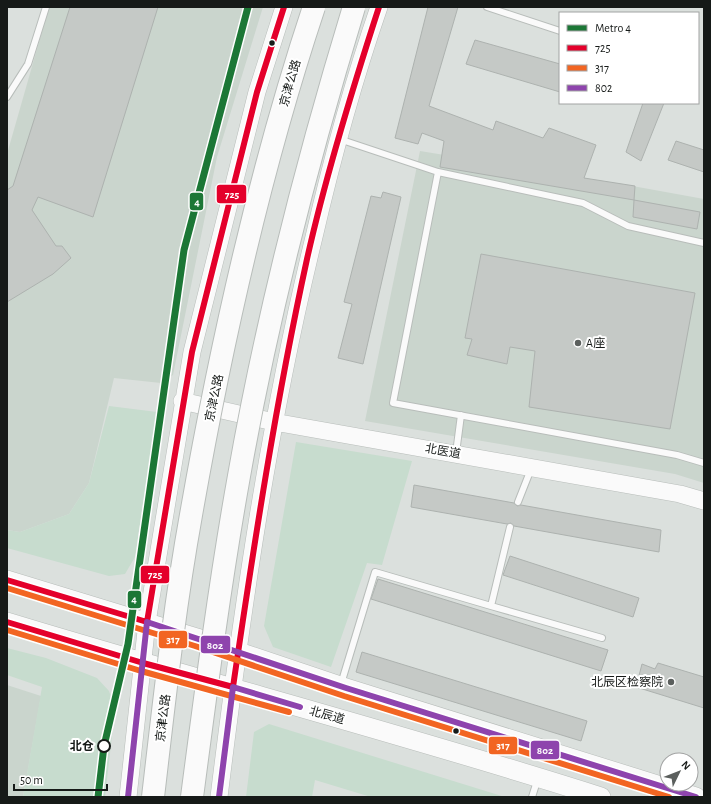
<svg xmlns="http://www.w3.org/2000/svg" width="711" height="804" viewBox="0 0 711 804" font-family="'Alegreya Sans','Noto Sans SC',sans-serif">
<rect width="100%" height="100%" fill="#dbe0dd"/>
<path fill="#cad5cd" d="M 49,7 L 263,7 L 217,157 L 173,375 L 161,383 L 114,378 L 89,483 L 69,514 L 20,532 L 7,530 L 7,154 Z
M 420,151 L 638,187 L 704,199 L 704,483 L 675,474 L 365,421 Z
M 7,685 L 41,696 L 23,797 L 7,797 Z"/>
<path fill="#c7dcce" d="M 109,406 L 157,412 L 135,557 L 125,574 L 109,576 L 7,548 L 7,530 L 20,532 L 69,514 L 89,483 Z
M 296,442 L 412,461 L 382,565 L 367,563 L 331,667 L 273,647 L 264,626 Z
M 7,648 L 46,658 L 97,678 L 109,691 L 115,709 L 105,797 L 23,797 L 42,687 L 7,675 Z
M 269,724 L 505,797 L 371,797 L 315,780 L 312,797 L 246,797 L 254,732 Z"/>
<path fill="#c5c9c6" stroke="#adb2af" d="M 70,7 L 158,7 L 93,217 L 38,197 L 32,210 L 56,246 L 62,246 L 71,258 L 53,274 L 7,302 L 7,190 L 13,186 Z
M 428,7 L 458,7 L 429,106 L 493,130 L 496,121 L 543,138 L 549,128 L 596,145 L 584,178 L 635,186 L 634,200 L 440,167 L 444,141 L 422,133 L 418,144 L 395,138 Z
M 475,40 L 560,64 L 560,92 L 466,64 Z
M 643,103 L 664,103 L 641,161 L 626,152 Z
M 676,141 L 704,150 L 704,172 L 668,160 Z
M 383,192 L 401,197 L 363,364 L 338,358 L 352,304 L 344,302 L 371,196 L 381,198 Z
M 634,200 L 700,212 L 697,229 L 633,217 Z
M 481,254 L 695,293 L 670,429 L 529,407 L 535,351 L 510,347 L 507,364 L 467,355 L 472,339 L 465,338 Z
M 414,485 L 514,503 L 517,506 L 521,505 L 661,530 L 659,552 L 514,526 L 511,523 L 507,524 L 411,507 Z
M 510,556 L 639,598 L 633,617 L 503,575 Z
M 378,579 L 608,650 L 601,671 L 371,599 Z
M 362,652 L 587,721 L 581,741 L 356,672 Z
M 658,663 L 704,677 L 704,708 L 636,687 L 642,664 L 655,669 Z"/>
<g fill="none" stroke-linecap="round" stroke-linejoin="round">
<defs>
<path id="lane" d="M 487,7 L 560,31
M 7,97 L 28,64 L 46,7
M 339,139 L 438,172 L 393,403 L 677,455 L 704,463
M 438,172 L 583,203 L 628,226 L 704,243
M 456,453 L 461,415
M 518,502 L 531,469
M 491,606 L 602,638
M 341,684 L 375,572 L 491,606 L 510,527
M 532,797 L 538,778"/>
<path id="secondary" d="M 182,401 L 274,422 L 680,494 L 704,501
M 128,797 L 147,622 L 192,352 L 257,92 L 284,7
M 219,797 C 242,609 269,421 314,237 C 332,159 353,82 379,7"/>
<path id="primary" d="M 7,580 L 197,638 L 346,688 L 696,797
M 7,622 C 204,682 404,734 601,797"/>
</defs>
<use href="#lane" stroke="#b8bdba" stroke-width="8"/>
<use href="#secondary" stroke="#b8bdba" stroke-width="18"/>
<use href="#primary" stroke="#b8bdba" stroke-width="20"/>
<use href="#lane" stroke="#fafafa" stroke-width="6"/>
<use href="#secondary" stroke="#fafafa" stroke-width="17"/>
<use href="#primary" stroke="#fafafa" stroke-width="19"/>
<defs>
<path id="highway-bridge" d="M 153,797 C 164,703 174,609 191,515 C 221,344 259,172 314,7
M 192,797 C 206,690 220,582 239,476 C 267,317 307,161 354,7"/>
</defs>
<use href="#highway-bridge" stroke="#b8bdba" stroke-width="24" stroke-linecap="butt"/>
<use href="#highway-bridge" stroke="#fafafa" stroke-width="22"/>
<defs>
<path id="bus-1" d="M 7,580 L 147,622 L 192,352 L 257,92 L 284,7
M 7,622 L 143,663 L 233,687 C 254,544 276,401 307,259 C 326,174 352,90 379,7"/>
<path id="bus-2" d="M 7,588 L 195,646 L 344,696 L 669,797
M 7,630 L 141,671 L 289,712"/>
<path id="bus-3" d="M 128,797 L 147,622 L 346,688 L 696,797
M 219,797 L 233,687 L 300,707"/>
</defs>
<use href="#bus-1" stroke="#fff" stroke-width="9"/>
<use href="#bus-2" stroke="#fff" stroke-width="9"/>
<use href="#bus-3" stroke="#fff" stroke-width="9"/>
<use href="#bus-1" stroke="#e4002b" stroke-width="6"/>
<use href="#bus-2" stroke="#f26522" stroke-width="6"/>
<use href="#bus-3" stroke="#8e44ad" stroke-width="6"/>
<defs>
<path id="metro-1" d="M 98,797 L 104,746 L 128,644 L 184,250 L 248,7"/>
</defs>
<use href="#metro-1" stroke="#fff" stroke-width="10"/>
<use href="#metro-1" stroke="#1c7736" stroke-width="7"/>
</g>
<g fill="#161a18" stroke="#fff" stroke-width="1.5">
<circle cx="272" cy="43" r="3.5"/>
<circle cx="456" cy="731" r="3.5"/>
</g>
<g fill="#5b5f5d" stroke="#fff" stroke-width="1.5">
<circle cx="578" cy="343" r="4"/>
<circle cx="671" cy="682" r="4"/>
</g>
<circle fill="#fff" stroke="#161a18" stroke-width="2" cx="104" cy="746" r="6"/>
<g text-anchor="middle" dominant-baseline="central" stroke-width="4" stroke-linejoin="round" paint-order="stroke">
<g font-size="12" fill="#161a18" stroke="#fff">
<text transform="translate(290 83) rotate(-74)">京津公路</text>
<text transform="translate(214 398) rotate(-78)">京津公路</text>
<text transform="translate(443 451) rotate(10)">北医道</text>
<text transform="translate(327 715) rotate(16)">北辰道</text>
<text transform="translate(163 718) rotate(-83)">京津公路</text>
</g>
<g font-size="12" fill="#161a18" stroke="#fff" text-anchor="start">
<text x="586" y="343">A座</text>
<text x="663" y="682" text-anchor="end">北辰区检察院</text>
</g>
<g font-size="12" font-weight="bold" fill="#161a18" stroke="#fff" text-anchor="end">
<text x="94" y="746">北仓</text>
</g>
</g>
<g stroke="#fff" stroke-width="1.5">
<rect x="216" y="184" width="31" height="20" rx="4" fill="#e4002b"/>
<rect x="189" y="192" width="15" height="19" rx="4" fill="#1c7736"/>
<rect x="140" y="565" width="30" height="19" rx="4" fill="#e4002b"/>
<rect x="127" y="590" width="15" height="19" rx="4" fill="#1c7736"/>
<rect x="158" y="630" width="30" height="19" rx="4" fill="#f26522"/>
<rect x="200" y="635" width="31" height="19" rx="4" fill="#8e44ad"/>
<rect x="488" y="736" width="30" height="19" rx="4" fill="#f26522"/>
<rect x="530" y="740" width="30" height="20" rx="4" fill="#8e44ad"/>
</g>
<g font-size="11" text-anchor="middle" font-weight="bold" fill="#fff">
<text x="232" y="198">725</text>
<text x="197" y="206">4</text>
<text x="155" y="578">725</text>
<text x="134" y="603">4</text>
<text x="173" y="643">317</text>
<text x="215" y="649">802</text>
<text x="503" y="749">317</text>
<text x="545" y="754">802</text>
</g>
<rect width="711" height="804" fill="none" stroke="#161a18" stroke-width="16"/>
<rect x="559" y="12" width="140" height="92" fill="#ffffff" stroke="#a2a3a3"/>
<rect x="567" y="25" width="20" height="6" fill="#1c7736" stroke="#a2a3a3"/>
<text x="595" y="32" font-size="12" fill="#161a18">Metro 4</text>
<rect x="567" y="45" width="20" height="6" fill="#e4002b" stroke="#a2a3a3"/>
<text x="595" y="52" font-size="12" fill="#161a18">725</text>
<rect x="567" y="65" width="20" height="6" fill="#f26522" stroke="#a2a3a3"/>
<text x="595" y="72" font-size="12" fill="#161a18">317</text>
<rect x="567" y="85" width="20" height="6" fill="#8e44ad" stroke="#a2a3a3"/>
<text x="595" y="92" font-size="12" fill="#161a18">802</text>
<g transform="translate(679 772) rotate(47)"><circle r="19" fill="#ffffff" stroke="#a2a3a3"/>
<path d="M0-3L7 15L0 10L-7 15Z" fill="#5b5f5d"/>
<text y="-6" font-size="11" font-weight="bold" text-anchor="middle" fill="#161a18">N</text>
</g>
<path d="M14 784v6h93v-6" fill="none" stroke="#161a18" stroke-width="2"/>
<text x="20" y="784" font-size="12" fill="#161a18" stroke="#ffffff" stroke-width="3" paint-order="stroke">50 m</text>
</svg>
